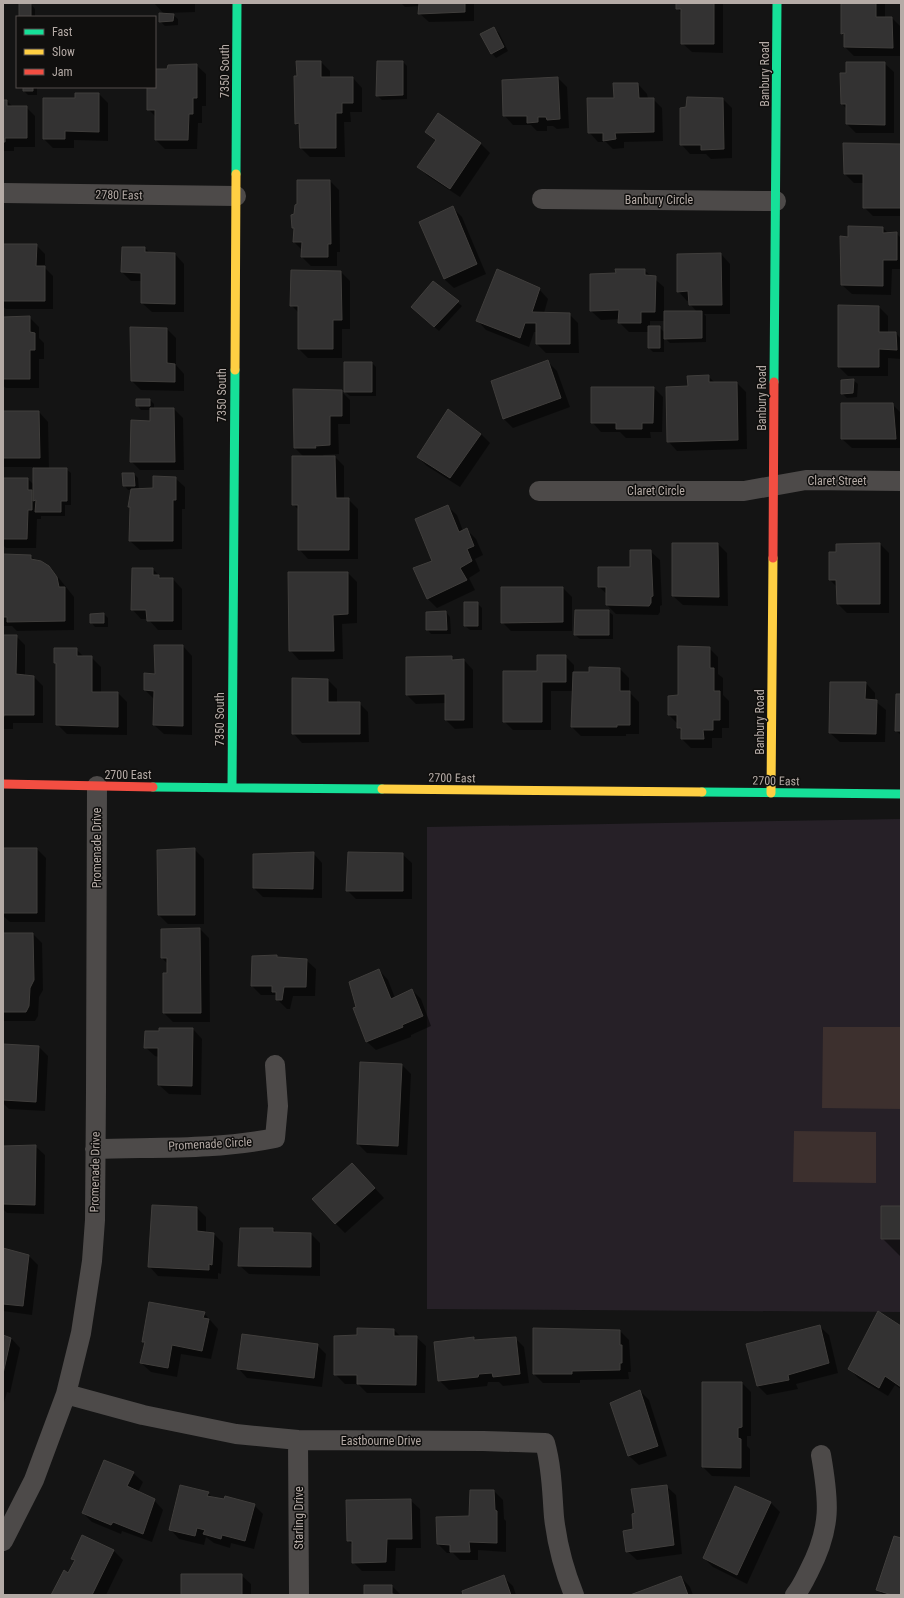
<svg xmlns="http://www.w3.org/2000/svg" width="904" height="1598" viewBox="0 0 904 1598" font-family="'Roboto Condensed',sans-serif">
<rect width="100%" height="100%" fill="#141414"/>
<path fill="#262027" d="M 901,819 L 901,1312 L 427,1309 L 427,827 Z"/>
<path fill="#3d302e" d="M 823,1027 L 901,1027 L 901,1109 L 822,1108 Z
M 794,1131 L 876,1132 L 876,1183 L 793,1182 Z"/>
<path fill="#0007" fill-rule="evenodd" d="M 154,3 L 195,3 L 195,12 L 168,13 L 167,15 L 173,15 L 178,19 L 178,25 L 165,26 L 160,21 L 164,14 Z
M 401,3 L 474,3 L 474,21 L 429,22 L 419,13 L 420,6 L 405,7 Z
M 677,3 L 723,3 L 723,53 L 692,52 L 682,43 L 682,13 L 677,8 Z
M 842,3 L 885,3 L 885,18 L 892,18 L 901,27 L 901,56 L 854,56 L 845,47 L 845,36 L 842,33 Z
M 20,4 L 31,4 L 35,9 L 35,17 L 20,17 Z
M 494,29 L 499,33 L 508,51 L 496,58 L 492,53 Z
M 321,62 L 330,71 L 330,78 L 353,78 L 362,88 L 362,112 L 350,112 L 351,122 L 344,122 L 345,157 L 310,157 L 301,148 L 300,127 L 296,123 Z
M 403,62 L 407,66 L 407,99 L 382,100 L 377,95 Z
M 884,63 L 894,72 L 894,133 L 856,133 L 847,124 L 847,109 L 842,104 Z
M 196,65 L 206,74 L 206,106 L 202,106 L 202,123 L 198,123 L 197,149 L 165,149 L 156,140 L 156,117 L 148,109 L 148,87 L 155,87 L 155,70 L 168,70 Z
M 558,78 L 567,87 L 569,128 L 557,129 L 553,126 L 547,126 L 547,131 L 537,131 L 531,125 L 513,125 L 504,115 Z
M 638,84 L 647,94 L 648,99 L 653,99 L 662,108 L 663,141 L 624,142 L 624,148 L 613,149 L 606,142 L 598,142 L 589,132 L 615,99 Z
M 24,87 L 37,87 L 37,95 L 28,95 L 24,91 Z
M 76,94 L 99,94 L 108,103 L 108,141 L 74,140 L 74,148 L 53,148 L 44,139 L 76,99 Z
M 723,99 L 732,108 L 732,158 L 711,159 L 706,154 L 690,154 L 681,144 Z
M 3,101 L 7,101 L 13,107 L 26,107 L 35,116 L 35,147 L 14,147 L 14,151 L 3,151 Z
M 439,115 L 481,144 L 490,153 L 460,197 L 428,176 L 418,167 L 436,141 L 426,132 Z
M 901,145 L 901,216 L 873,216 L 864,207 L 864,183 L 854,183 L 845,174 Z
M 330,181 L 339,190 L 340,252 L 337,252 L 337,266 L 311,266 L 302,257 L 302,250 L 294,242 L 295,230 L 293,227 L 295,215 Z
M 453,208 L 462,217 L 486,274 L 454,288 L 444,279 Z
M 883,228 L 888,233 L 896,233 L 901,238 L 901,269 L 892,269 L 891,295 L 852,294 L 842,285 L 850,238 Z
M 3,245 L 36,245 L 45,254 L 45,268 L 53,276 L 53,309 L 6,309 L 3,307 Z
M 145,248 L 150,253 L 175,254 L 184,264 L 184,312 L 152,312 L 142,303 L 142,281 L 131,281 L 122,272 Z
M 721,254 L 730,264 L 730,314 L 704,314 L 706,316 L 706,342 L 670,343 L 664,337 L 664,352 L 653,352 L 649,348 L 649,332 L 629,332 L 619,322 L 620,319 L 601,320 L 591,311 L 617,274 L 644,270 L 664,287 L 664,312 L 697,312 L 690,304 L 690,300 L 687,301 L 678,291 ZM 650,321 L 665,321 L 665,333 L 660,328 L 650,328 Z
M 341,272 L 350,281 L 350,329 L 342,329 L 342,358 L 308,358 L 299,349 L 299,313 L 291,305 Z
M 433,282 L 462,306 L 439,331 L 416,311 Z
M 539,289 L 548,299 L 544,313 L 569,314 L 578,323 L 579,353 L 546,353 L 537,344 L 537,332 L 534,332 L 529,347 L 486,330 L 477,320 Z
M 879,307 L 888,316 L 888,333 L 896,333 L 901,339 L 901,359 L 888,358 L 888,376 L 848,376 L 839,367 Z
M 29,317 L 39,327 L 39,338 L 44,343 L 44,359 L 39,359 L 39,388 L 6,388 L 3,386 L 3,318 Z
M 167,329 L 176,338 L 176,365 L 184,374 L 184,391 L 141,390 L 132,381 Z
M 548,362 L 557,371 L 570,407 L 513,428 L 504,419 L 492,382 Z
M 372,363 L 376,367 L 376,396 L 350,396 L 345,392 Z
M 708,376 L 715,383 L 737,383 L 746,392 L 747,449 L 677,451 L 668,441 L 689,387 Z
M 853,380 L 858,384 L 857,397 L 847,398 L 842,393 Z
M 654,388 L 663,397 L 662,432 L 650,432 L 651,438 L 626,438 L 620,432 L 601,432 L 592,422 Z
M 294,390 L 341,391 L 350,400 L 350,424 L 338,424 L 339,454 L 323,455 L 324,457 L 335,457 L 344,466 L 344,499 L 348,499 L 358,509 L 358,559 L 308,559 L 299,549 L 299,510 L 293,504 L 304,457 L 295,448 Z
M 150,400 L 154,404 L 154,409 L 174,409 L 183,418 L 184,470 L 140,470 L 131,461 L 151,422 L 151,410 L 141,410 L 137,405 Z
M 892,404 L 901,413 L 901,448 L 852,448 L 842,439 Z
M 3,412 L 39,412 L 48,422 L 49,469 L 66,469 L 71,473 L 71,505 L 65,505 L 65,516 L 41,516 L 41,519 L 37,519 L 36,548 L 6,548 L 3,545 L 3,479 L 28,479 L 34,485 L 34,467 L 3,467 Z
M 481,434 L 490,443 L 460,487 L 427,466 L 418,457 Z
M 134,474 L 138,478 L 139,490 L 154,489 L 175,478 L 185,487 L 185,509 L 182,509 L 182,549 L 140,550 L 130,541 L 130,498 L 132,490 L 128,490 L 124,485 Z
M 447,506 L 457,515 L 463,531 L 467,530 L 476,539 L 483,555 L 475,559 L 480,571 L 469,578 L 475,590 L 437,608 L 428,599 L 414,569 L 434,562 Z
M 673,544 L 718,544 L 727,553 L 728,606 L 683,605 L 673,596 Z
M 880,544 L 889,553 L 889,613 L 847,613 L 838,604 L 838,588 L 830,580 L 830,553 Z
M 650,551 L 660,560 L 662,605 L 660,606 L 660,612 L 658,615 L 616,614 L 607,605 L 607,594 L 599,587 L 631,568 Z
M 3,555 L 31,556 L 36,561 L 48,567 L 58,577 L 74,597 L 74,630 L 17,631 L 12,626 L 3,626 Z
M 133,569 L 153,569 L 162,579 L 173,579 L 182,589 L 182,630 L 158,630 L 148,619 L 141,619 L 132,609 Z
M 348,573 L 357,582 L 357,623 L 342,624 L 343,659 L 299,660 L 290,650 Z
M 563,588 L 572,597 L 572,631 L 511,631 L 502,622 Z
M 477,603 L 482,608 L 482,630 L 470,630 L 465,626 Z
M 608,611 L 613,615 L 613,639 L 580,639 L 575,635 Z
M 446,612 L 450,617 L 451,634 L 431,634 L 427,629 Z
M 104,614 L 108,618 L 108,627 L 95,627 L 91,622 Z
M 3,636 L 16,636 L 25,645 L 25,676 L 34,677 L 43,686 L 43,723 L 13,723 L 13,729 L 3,729 Z
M 183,646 L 192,656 L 192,735 L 164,734 L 154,725 L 154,699 L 145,690 Z
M 709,648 L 718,657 L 718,674 L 723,678 L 723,695 L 729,701 L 729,728 L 722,728 L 722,738 L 712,738 L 712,748 L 691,748 L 682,739 L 682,732 L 678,728 L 678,724 L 669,715 Z
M 76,649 L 84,657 L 91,657 L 101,667 L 101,693 L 118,693 L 127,702 L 127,735 L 67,734 L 57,724 Z
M 565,656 L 574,665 L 574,673 L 620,669 L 629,678 L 629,692 L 639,702 L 639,734 L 626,734 L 626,736 L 581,736 L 572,727 L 573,691 L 551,691 L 551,730 L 513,730 L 504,721 L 538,672 Z
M 452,657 L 456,661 L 464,660 L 473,670 L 473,728 L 455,729 L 446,720 L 446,703 L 416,704 L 407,695 L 407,658 Z
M 328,680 L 337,689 L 337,703 L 359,703 L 368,712 L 369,742 L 302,743 L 293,733 Z
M 831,683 L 866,683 L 875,693 L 875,701 L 886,710 L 885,742 L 840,742 L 830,733 Z
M 901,695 L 901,735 L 896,731 Z
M 3,849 L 37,849 L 46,858 L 45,922 L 10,922 L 3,916 Z
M 195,850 L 204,859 L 204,924 L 168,924 L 159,915 L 158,851 Z
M 313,853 L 322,863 L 322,898 L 263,897 L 254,888 Z
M 402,854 L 412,863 L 412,899 L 356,899 L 347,890 Z
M 200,929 L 209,938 L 210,1022 L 173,1022 L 164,1013 L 164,974 L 168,974 L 168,964 L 162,958 Z
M 3,934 L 33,934 L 42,943 L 43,990 L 39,997 L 38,1016 L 35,1021 L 3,1021 Z
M 277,956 L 280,958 L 306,960 L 316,969 L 315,996 L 293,996 L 290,1009 L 287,1009 L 277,999 L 277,995 L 261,995 L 252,986 Z
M 379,970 L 388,980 L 395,998 L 412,990 L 421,999 L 431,1026 L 411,1035 L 411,1037 L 376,1050 L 366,1041 L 358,1008 Z
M 193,1029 L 202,1039 L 201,1095 L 169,1094 L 159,1085 L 159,1057 L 155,1056 L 145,1047 L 160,1032 Z
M 3,1045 L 39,1047 L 48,1056 L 45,1111 L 9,1109 L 3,1103 Z
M 402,1065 L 411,1074 L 407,1155 L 367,1153 L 358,1144 Z
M 35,1146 L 45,1155 L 44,1214 L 7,1213 L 3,1209 L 3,1147 Z
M 352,1164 L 384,1198 L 345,1233 L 335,1223 Z
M 901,1207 L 901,1256 L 900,1256 L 882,1238 Z
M 197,1208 L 206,1217 L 206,1233 L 214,1234 L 223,1243 L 221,1274 L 218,1273 L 218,1279 L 158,1276 L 149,1266 Z
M 273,1229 L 277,1233 L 311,1234 L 320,1243 L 320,1276 L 249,1274 L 239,1265 Z
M 3,1249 L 29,1256 L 38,1265 L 32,1315 L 3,1311 Z
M 204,1313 L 218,1329 L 211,1359 L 181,1354 L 177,1377 L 151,1372 L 141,1363 L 145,1344 L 143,1341 Z
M 819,1326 L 829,1335 L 838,1373 L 796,1384 L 798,1389 L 767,1395 L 758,1386 L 748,1344 Z
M 901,1327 L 901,1389 L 895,1385 L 888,1396 L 858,1378 L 849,1368 Z
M 534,1329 L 620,1331 L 629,1340 L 631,1372 L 628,1372 L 629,1379 L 580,1380 L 580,1383 L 543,1383 L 534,1374 Z
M 394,1330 L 401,1337 L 416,1337 L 426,1346 L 425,1393 L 367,1393 L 358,1384 L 345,1384 L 335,1374 L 358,1336 Z
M 3,1337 L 11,1338 L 20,1348 L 10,1393 L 7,1392 L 3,1406 Z
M 474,1338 L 477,1341 L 515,1338 L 524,1347 L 529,1383 L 503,1386 L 499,1382 L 488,1382 L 487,1386 L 449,1390 L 439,1380 Z
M 317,1345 L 326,1354 L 322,1387 L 247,1378 L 238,1368 Z
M 703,1383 L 742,1383 L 751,1392 L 751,1436 L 747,1436 L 747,1446 L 750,1449 L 750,1477 L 712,1476 L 703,1467 Z
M 640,1391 L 649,1400 L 667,1456 L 639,1465 L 629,1456 L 611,1404 Z
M 133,1473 L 143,1482 L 138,1492 L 154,1500 L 163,1510 L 152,1542 L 122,1531 L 121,1534 L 92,1522 L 83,1513 Z
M 666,1486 L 676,1495 L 682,1554 L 637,1560 L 627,1551 L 634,1530 L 636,1514 Z
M 494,1491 L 503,1500 L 504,1519 L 506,1521 L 506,1552 L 478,1550 L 478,1560 L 460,1560 L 453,1553 L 447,1553 L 438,1544 L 470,1517 Z
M 208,1493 L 213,1498 L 254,1505 L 263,1514 L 254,1549 L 231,1543 L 230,1548 L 214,1543 L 206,1537 L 204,1545 L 179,1539 L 170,1529 Z
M 410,1500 L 420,1509 L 421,1548 L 396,1548 L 395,1571 L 362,1571 L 353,1562 L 353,1545 L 348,1541 Z
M 770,1502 L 780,1512 L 747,1584 L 713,1567 L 704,1558 Z
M 83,1536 L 114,1551 L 123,1560 L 106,1595 L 53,1595 L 69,1574 L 75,1562 L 72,1558 Z
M 901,1539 L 901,1595 L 883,1595 L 878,1589 Z
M 241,1575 L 251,1584 L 251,1595 L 182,1595 Z
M 503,1577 L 513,1586 L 516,1595 L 464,1595 Z
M 681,1577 L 690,1587 L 693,1595 L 632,1595 Z
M 392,1586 L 401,1595 L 365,1595 Z"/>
<path fill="#333232" stroke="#403e3c" d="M 19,3 L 31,3 L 31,17 L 19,17 Z
M 419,3 L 465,3 L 465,12 L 418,14 Z
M 676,3 L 714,3 L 714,44 L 681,44 L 681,9 L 676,9 Z
M 841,3 L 876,3 L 876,17 L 892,17 L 893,48 L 844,47 L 844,33 L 841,34 Z
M 159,13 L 174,14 L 173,21 L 159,22 Z
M 494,27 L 504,47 L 491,54 L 480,34 Z
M 296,61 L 321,61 L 321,77 L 353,77 L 353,103 L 342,103 L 342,113 L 336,113 L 336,148 L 300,148 L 299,123 L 295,124 L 294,76 L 297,76 Z
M 377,61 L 403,61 L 403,95 L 376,96 Z
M 846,62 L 885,62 L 885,125 L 846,124 L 846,104 L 841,104 L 840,73 L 846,73 Z
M 197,64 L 197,98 L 193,98 L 193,114 L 189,114 L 188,140 L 155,140 L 155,110 L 147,110 L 147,87 L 155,87 L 155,69 L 167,69 L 168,65 Z
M 558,77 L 560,119 L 547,120 L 546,117 L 538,117 L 538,122 L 527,123 L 527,116 L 503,116 L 502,80 Z
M 613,83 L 638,83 L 639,98 L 654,98 L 654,132 L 615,133 L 616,139 L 603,141 L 603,133 L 588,133 L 587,98 L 614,98 Z
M 23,87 L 33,87 L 33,91 L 23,91 Z
M 75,93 L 99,93 L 99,132 L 65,131 L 65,139 L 43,139 L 43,98 L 75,98 Z
M 687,97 L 723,98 L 724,149 L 701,150 L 701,145 L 680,145 L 680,108 L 686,107 Z
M 3,100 L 7,100 L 7,106 L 27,106 L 27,138 L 5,138 L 5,142 L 3,142 Z
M 438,113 L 481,143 L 450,189 L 417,167 L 436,140 L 425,132 Z
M 843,143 L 901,144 L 901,208 L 863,208 L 863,174 L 844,174 Z
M 297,180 L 330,180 L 331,244 L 328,244 L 328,257 L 301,257 L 302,242 L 293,242 L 294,228 L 292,228 L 291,215 L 294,214 L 295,205 L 297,204 Z
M 453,206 L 477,264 L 444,279 L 419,222 Z
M 848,226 L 883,227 L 883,233 L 897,232 L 897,260 L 883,260 L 883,286 L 841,285 L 840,236 L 848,237 Z
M 3,244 L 37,244 L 36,266 L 45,266 L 45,301 L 3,301 Z
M 122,247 L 145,247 L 145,252 L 175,253 L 175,304 L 141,303 L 141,273 L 121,272 Z
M 721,253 L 722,305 L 689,305 L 688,291 L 677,292 L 677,254 Z
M 497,269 L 540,288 L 532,312 L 570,313 L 570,344 L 536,344 L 536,323 L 525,323 L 520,338 L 476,321 Z
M 615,269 L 645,269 L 645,275 L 656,276 L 655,312 L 641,312 L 641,323 L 618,323 L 619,310 L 590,311 L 590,274 L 616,273 Z
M 291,270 L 341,271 L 342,320 L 333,320 L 333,349 L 298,349 L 298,306 L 290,306 Z
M 433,281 L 459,301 L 434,327 L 411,307 Z
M 838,305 L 879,306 L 879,332 L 896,332 L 897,350 L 879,349 L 879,367 L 838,367 Z
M 664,311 L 702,311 L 702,338 L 664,339 Z
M 30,316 L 30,332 L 35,333 L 35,350 L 30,350 L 30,379 L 3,379 L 3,317 Z
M 648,326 L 660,326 L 660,348 L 648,348 Z
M 130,327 L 167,328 L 167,363 L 175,364 L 175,382 L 131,381 Z
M 548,360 L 561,398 L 503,419 L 491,381 Z
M 344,362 L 372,362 L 372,392 L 344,392 Z
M 709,375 L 709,382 L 737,382 L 738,440 L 667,442 L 666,387 L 688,386 L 687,376 Z
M 854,379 L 853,393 L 841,394 L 841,380 Z
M 591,387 L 654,387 L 653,423 L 642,423 L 642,429 L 616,429 L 616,423 L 591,423 Z
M 293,389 L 342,390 L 342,416 L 330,416 L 330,445 L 315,446 L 316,448 L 294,448 Z
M 136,399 L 150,399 L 150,406 L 136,406 Z
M 841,403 L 893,403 L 896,439 L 841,439 Z
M 150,408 L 174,408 L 175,462 L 130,462 L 131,420 L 150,421 Z
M 448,409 L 481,434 L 450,478 L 417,457 Z
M 3,411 L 39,411 L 40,458 L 3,458 Z
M 292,456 L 335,456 L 336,498 L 349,498 L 349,550 L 298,550 L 298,505 L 292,505 Z
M 33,468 L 67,468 L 67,501 L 61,501 L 61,512 L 35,512 L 36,500 L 33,501 Z
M 122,473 L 134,473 L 135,486 L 123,486 Z
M 153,476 L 176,477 L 176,500 L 173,500 L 173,541 L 129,541 L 130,507 L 128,507 L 131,489 L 153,488 Z
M 3,478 L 28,478 L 28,490 L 32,490 L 32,510 L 28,510 L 27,539 L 3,539 Z
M 448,505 L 459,532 L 467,528 L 474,546 L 467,549 L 472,561 L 460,568 L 467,580 L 427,599 L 413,568 L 432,561 L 415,519 Z
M 672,543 L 718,543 L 719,597 L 672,596 Z
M 880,543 L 880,604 L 837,604 L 836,580 L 829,580 L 829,552 L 836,552 L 836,544 Z
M 630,550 L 651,550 L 653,596 L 651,597 L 651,603 L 649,606 L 606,605 L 606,587 L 598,587 L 598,567 L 630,567 Z
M 3,554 L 31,555 L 31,559 L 41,561 L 49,566 L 57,577 L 59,587 L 65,587 L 65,621 L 7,622 L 7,617 L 3,617 Z
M 132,568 L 153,568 L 153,575 L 159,575 L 159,578 L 173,578 L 173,621 L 147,621 L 146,610 L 131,610 Z
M 288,572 L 348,572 L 348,614 L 333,615 L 334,651 L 289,651 Z
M 501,587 L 563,587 L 563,622 L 501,623 Z
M 464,602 L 478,602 L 478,626 L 464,626 Z
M 575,610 L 609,610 L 609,635 L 574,635 Z
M 446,611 L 447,630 L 426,630 L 426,612 Z
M 104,613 L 104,623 L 90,623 L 90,614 Z
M 3,635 L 17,635 L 16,674 L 34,676 L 34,715 L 4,715 L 3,720 Z
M 154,645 L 183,645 L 183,726 L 153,725 L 154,691 L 144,690 L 144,673 L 155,674 Z
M 678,646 L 710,647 L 710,668 L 714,668 L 714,691 L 720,691 L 720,720 L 713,720 L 713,730 L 703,730 L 704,739 L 681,739 L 681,728 L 677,728 L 677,715 L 668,715 L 668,696 L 678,695 Z
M 54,648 L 77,648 L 77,656 L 92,656 L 92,692 L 118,692 L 118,727 L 56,725 L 56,663 L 54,663 Z
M 537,655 L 566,655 L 566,682 L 542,682 L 542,722 L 503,722 L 503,671 L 537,671 Z
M 452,656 L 452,660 L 464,659 L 464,720 L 445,720 L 445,694 L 406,695 L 406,657 Z
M 589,667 L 620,668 L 620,691 L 630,691 L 630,725 L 617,725 L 617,727 L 571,727 L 573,672 L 589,672 Z
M 292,678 L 328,679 L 328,702 L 360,702 L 360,734 L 292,734 Z
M 830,682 L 866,682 L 865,699 L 877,700 L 876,734 L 829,733 Z
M 896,694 L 901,694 L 901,731 L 895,731 Z
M 3,848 L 37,848 L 37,913 L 3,913 Z
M 195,848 L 195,915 L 158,915 L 157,850 Z
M 314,852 L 313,889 L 253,888 L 253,854 Z
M 348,852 L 403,853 L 403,891 L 346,891 Z
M 200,928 L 201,1013 L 163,1013 L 163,973 L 167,973 L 167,958 L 161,958 L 161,929 Z
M 3,933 L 33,933 L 34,980 L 30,988 L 29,1006 L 26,1012 L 3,1012 Z
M 277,955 L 277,957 L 307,959 L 306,987 L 284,987 L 282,1000 L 276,1000 L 276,992 L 272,992 L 272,986 L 251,986 L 252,956 Z
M 379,969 L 391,999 L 412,989 L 423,1016 L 402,1025 L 403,1027 L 366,1042 L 353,1008 L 356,1007 L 349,982 Z
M 159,1028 L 193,1028 L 192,1086 L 158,1085 L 158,1048 L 144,1048 L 145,1031 L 159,1031 Z
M 3,1044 L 39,1046 L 36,1102 L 3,1100 Z
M 360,1062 L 402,1064 L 398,1146 L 357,1144 Z
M 36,1145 L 35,1205 L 3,1204 L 3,1146 Z
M 352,1163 L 375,1188 L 335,1224 L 312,1199 Z
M 152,1205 L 197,1207 L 197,1231 L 214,1233 L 212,1265 L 209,1264 L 209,1270 L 148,1267 Z
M 881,1206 L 901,1206 L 901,1239 L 881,1239 Z
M 240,1228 L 273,1228 L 273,1232 L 311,1233 L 311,1267 L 238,1266 Z
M 3,1248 L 29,1255 L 23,1306 L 3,1304 Z
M 149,1302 L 205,1312 L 203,1318 L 209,1319 L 202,1351 L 172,1345 L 168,1368 L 140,1363 L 145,1342 L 142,1342 Z
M 878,1311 L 901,1326 L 901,1387 L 885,1376 L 879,1388 L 848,1369 Z
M 820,1325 L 829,1363 L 788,1375 L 789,1380 L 757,1386 L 746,1344 Z
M 357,1328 L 394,1329 L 394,1336 L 417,1336 L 416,1385 L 357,1384 L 357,1375 L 334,1375 L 334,1336 L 357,1335 Z
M 533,1328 L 620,1330 L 620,1345 L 622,1345 L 622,1363 L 620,1363 L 620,1370 L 572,1371 L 572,1374 L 533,1374 Z
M 242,1334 L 318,1344 L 314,1378 L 237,1369 Z
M 3,1335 L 11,1338 L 3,1374 Z
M 474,1337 L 474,1340 L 516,1337 L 520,1374 L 493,1377 L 492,1373 L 479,1374 L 478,1377 L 438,1381 L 434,1342 Z
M 702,1382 L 742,1382 L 742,1427 L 738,1428 L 738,1438 L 741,1439 L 741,1468 L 702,1467 Z
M 640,1390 L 658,1446 L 628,1456 L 610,1403 Z
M 104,1460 L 134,1472 L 127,1486 L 155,1499 L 143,1534 L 113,1522 L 111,1525 L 82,1513 Z
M 180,1485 L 209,1492 L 207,1496 L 224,1499 L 225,1496 L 255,1504 L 245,1541 L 222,1535 L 221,1539 L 203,1534 L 205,1530 L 197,1528 L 195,1536 L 169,1530 Z
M 667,1485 L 674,1545 L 626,1552 L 623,1531 L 633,1529 L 632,1514 L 635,1513 L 631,1489 Z
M 735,1486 L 771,1502 L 737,1575 L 703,1558 Z
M 470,1490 L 494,1490 L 495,1510 L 497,1511 L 497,1543 L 469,1542 L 470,1552 L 450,1552 L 450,1545 L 437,1544 L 436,1517 L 469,1516 Z
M 411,1499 L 412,1539 L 387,1539 L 386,1562 L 352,1563 L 352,1541 L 347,1541 L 346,1500 Z
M 82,1535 L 114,1550 L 92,1595 L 51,1595 L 64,1570 L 68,1573 L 75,1560 L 71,1559 Z
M 894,1536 L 901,1538 L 901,1595 L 892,1595 L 876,1590 Z
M 181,1574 L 242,1574 L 242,1595 L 181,1595 Z
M 504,1575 L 511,1595 L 463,1595 L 462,1591 Z
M 681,1576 L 688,1595 L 630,1595 Z
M 364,1585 L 392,1585 L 392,1594 L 398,1595 L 364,1595 Z"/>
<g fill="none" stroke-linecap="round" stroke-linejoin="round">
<path stroke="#4d4a49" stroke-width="20" d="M 3,193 L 236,196
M 542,199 L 776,201
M 539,491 L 744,491 L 806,480 L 901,481
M 95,1149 C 155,1147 216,1150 275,1138 L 278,1106 L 275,1065
M 66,1394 L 143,1415 L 236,1434 L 298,1440 L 483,1441 L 545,1443 C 552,1468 552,1492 554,1517 C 557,1544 564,1570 574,1595
M 298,1440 L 299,1595
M 3,1541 L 34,1480 L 66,1394 L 81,1333 L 92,1261 L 95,1220 L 96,1091 L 97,786
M 795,1595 C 801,1588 805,1579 809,1571 C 832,1527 829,1501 821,1455"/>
<path stroke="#16e098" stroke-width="9" d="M 236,174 L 237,3
M 774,382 L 777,3
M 153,787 L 382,789
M 232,787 L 235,370
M 702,792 L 901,794"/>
<path stroke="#ffcf43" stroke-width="9" d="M 235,370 L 236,174
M 382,789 L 702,792
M 771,793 L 773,558"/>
<path stroke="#f24e42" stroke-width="9" d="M 773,558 L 774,382
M 3,784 L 153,787"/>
</g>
<g text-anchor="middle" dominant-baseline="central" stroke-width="3" stroke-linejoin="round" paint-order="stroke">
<g font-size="12" fill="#b5aba6" stroke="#100f0e">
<text transform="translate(225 71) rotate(-90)">7350 South</text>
<text transform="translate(765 74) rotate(-90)">Banbury Road</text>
<text transform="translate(119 195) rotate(1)">2780 East</text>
<text x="659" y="200">Banbury Circle</text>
<text transform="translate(222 395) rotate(-90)">7350 South</text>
<text transform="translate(762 398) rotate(-90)">Banbury Road</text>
<text x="837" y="481">Claret Street</text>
<text x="656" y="491">Claret Circle</text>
<text transform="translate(220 719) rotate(-90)">7350 South</text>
<text transform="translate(760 722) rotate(-90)">Banbury Road</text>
<text x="128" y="775">2700 East</text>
<text transform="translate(452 778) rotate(1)">2700 East</text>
<text transform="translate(776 781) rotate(1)">2700 East</text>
<text transform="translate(97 848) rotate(-90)">Promenade Drive</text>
<text transform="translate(210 1144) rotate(-3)">Promenade Circle</text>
<text transform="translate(95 1172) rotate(-89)">Promenade Drive</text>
<text x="381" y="1441">Eastbourne Drive</text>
<text transform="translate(299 1518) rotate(-90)">Starling Drive</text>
</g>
</g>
<rect width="904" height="1598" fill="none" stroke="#b5aba6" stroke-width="8"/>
<rect x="16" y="16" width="140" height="72" fill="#100f0e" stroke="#524d4b"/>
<rect x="24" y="29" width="20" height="6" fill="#16e098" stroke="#524d4b"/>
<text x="52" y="36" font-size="12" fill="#b5aba6">Fast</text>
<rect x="24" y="49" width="20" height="6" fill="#ffcf43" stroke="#524d4b"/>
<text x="52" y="56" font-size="12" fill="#b5aba6">Slow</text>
<rect x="24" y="69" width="20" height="6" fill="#f24e42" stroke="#524d4b"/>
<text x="52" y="76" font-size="12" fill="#b5aba6">Jam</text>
</svg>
